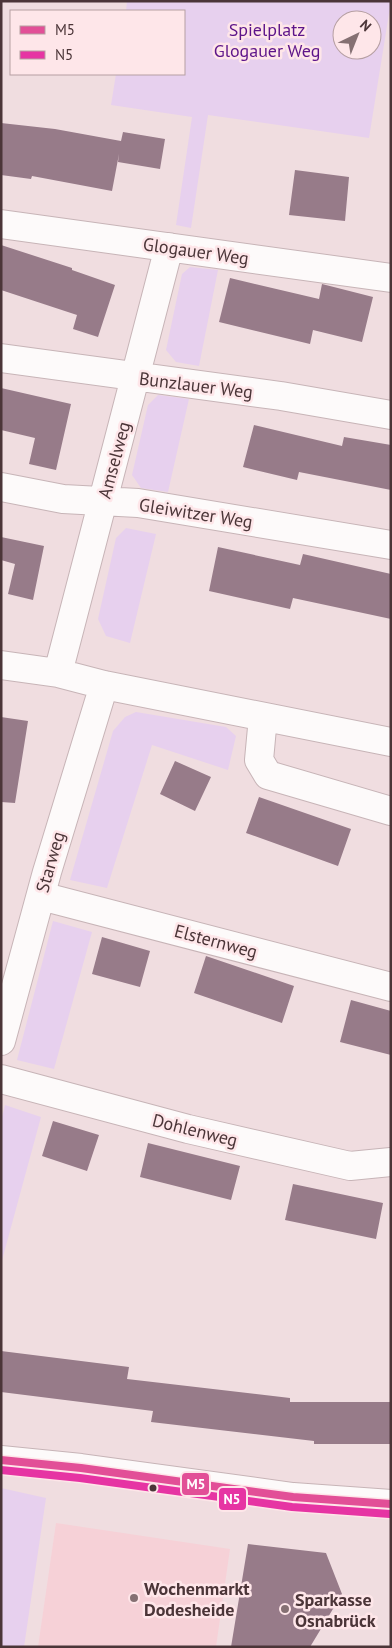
<svg xmlns="http://www.w3.org/2000/svg" width="392" height="1648" viewBox="0 0 392 1648" font-family="'PT Sans',sans-serif">
<rect width="100%" height="100%" fill="#f0dde0"/>
<path fill="#f6d1d7" d="M 56,1523 L 230,1549 L 216,1647 L 38,1647 Z"/>
<path fill="#e7d0ee" fill-rule="evenodd" d="M 127,1 L 391,1 L 369,138 L 208,115 L 191,228 L 176,225 L 192,117 L 111,105 L 116,74 L 184,74 L 184,11 L 126,11 ZM 342,20 L 372,20 L 372,50 L 342,50 Z
M 190,267 L 218,270 L 199,366 L 176,362 L 166,350 L 182,274 Z
M 158,395 L 189,399 L 168,492 L 141,488 L 132,475 L 148,405 Z
M 126,528 L 156,534 L 130,643 L 106,636 L 98,619 L 116,538 Z
M 136,712 L 226,727 L 236,736 L 228,770 L 152,745 L 107,888 L 70,880 L 113,731 L 125,717 Z
M 53,921 L 92,932 L 54,1069 L 17,1060 Z
M 5,1105 L 41,1117 L 1,1264 L 1,1121 Z
M 1,1488 L 46,1498 L 24,1647 L 1,1647 Z"/>
<path fill="#977b89" d="M 1,123 L 55,129 L 121,141 L 123,132 L 165,139 L 160,169 L 118,162 L 119,154 L 112,191 L 32,176 L 31,179 L 1,175 Z
M 295,170 L 349,177 L 345,221 L 289,215 Z
M 1,245 L 72,268 L 72,270 L 115,285 L 98,337 L 73,329 L 77,315 L 1,290 Z
M 230,278 L 319,299 L 322,284 L 373,297 L 362,342 L 313,330 L 310,344 L 219,322 Z
M 1,388 L 71,404 L 56,470 L 29,464 L 35,438 L 1,430 Z
M 254,425 L 342,446 L 344,437 L 391,445 L 391,490 L 299,472 L 297,480 L 243,467 Z
M 1,537 L 44,546 L 33,600 L 8,594 L 15,564 L 1,560 Z
M 218,547 L 300,565 L 303,554 L 391,574 L 391,619 L 293,598 L 290,609 L 209,591 Z
M 1,717 L 28,721 L 15,803 L 1,802 Z
M 175,761 L 211,777 L 195,811 L 160,794 Z
M 259,797 L 351,829 L 338,866 L 246,833 Z
M 102,937 L 150,951 L 140,987 L 92,974 Z
M 206,956 L 294,986 L 282,1023 L 194,993 Z
M 351,1000 L 391,1011 L 391,1055 L 340,1042 Z
M 53,1121 L 99,1135 L 87,1171 L 42,1156 Z
M 148,1143 L 240,1166 L 231,1200 L 140,1177 Z
M 293,1184 L 383,1203 L 376,1239 L 285,1220 Z
M 1,1351 L 129,1367 L 127,1379 L 290,1398 L 290,1402 L 391,1402 L 391,1444 L 314,1444 L 314,1441 L 151,1422 L 153,1411 L 1,1392 Z
M 248,1544 L 326,1553 L 342,1594 L 310,1647 L 231,1647 Z"/>
<g fill="none" stroke-linecap="round" stroke-linejoin="round">
<defs>
<path id="minor" d="M 1,224 L 391,278
M 1,358 L 281,396 L 391,415
M 1,487 L 63,499 L 138,503 L 391,545
M 1,665 L 58,673 L 104,685 L 391,742
M 58,673 L 169,247
M 263,717 L 259,760 L 268,775 L 391,811
M 41,896 L 391,987
M 1,1041 L 47,872 L 104,685
M 1,1079 L 188,1129 L 350,1166 L 391,1162"/>
<path id="tertiary" d="M 1,1460 L 81,1468 L 293,1497 L 391,1504"/>
</defs>
<use href="#minor" stroke="#c7b4b7" stroke-width="30"/>
<use href="#tertiary" stroke="#c7b4b7" stroke-width="30"/>
<use href="#minor" stroke="#fdfafa" stroke-width="28"/>
<use href="#tertiary" stroke="#fdfafa" stroke-width="28"/>
<defs>
<path id="bus-1" d="M 1,1460 L 81,1468 L 293,1497 L 391,1504"/>
<path id="bus-2" d="M 1,1470 L 80,1478 L 292,1507 L 390,1514"/>
</defs>
<use href="#bus-1" stroke="#fee6e9" stroke-width="11"/>
<use href="#bus-2" stroke="#fee6e9" stroke-width="11"/>
<use href="#bus-1" stroke="#e24f97" stroke-width="8"/>
<use href="#bus-2" stroke="#e634a3" stroke-width="8"/>
</g>
<circle fill="#4b3538" stroke="#fee6e9" stroke-width="2" cx="153" cy="1488" r="4.5"/>
<g fill="#857073" stroke="#fee6e9" stroke-width="2">
<circle cx="134" cy="1598" r="5"/>
<circle cx="285" cy="1609" r="5"/>
</g>
<g text-anchor="middle" dominant-baseline="central" stroke-width="5" stroke-linejoin="round" paint-order="stroke">
<g font-size="18" fill="#5d1489" stroke="#fee6e9">
<text x="267" y="29">Spielplatz<tspan x="267" dy="21">Glogauer Weg</tspan></text>
</g>
<g font-size="18" fill="#4b3538" stroke="#fee6e9">
<text transform="translate(196 251) rotate(8)">Glogauer Weg</text>
<text transform="translate(196 385) rotate(7)">Bunzlauer Weg</text>
<text transform="translate(114 460) rotate(-75)">Amselweg</text>
<text transform="translate(196 513) rotate(9)">Gleiwitzer Weg</text>
<text transform="translate(50 862) rotate(-74)">Starweg</text>
<text transform="translate(216 941) rotate(15)">Elsternweg</text>
<text transform="translate(195 1130) rotate(14)">Dohlenweg</text>
</g>
<g font-size="18" font-weight="bold" fill="#4b3538" stroke="#fee6e9" text-anchor="start">
<text x="144" y="1588">Wochenmarkt<tspan x="144" dy="21">Dodesheide</tspan></text>
<text x="295" y="1599">Sparkasse<tspan x="295" dy="21">Osnabrück</tspan></text>
</g>
</g>
<g stroke="#fee6e9" stroke-width="2">
<rect x="181" y="1472" width="29" height="24" rx="5" fill="#e24f97"/>
<rect x="218" y="1487" width="29" height="24" rx="5" fill="#e634a3"/>
</g>
<g font-size="14" text-anchor="middle" font-weight="bold" fill="#fff">
<text x="196" y="1489">M5</text>
<text x="232" y="1504">N5</text>
</g>
<rect width="392" height="1648" fill="none" stroke="#4b3538" stroke-width="5"/>
<rect x="10" y="10" width="175" height="65" fill="#fee6e9" stroke="#b69fa2"/>
<rect x="20" y="26" width="25" height="8" fill="#e24f97" stroke="#b69fa2"/>
<text x="55" y="35" font-size="15" fill="#4b3538">M5</text>
<rect x="20" y="51" width="25" height="8" fill="#e634a3" stroke="#b69fa2"/>
<text x="55" y="60" font-size="15" fill="#4b3538">N5</text>
<g transform="translate(357 35) rotate(43)"><circle r="24" fill="#fee6e9" stroke="#b69fa2"/>
<path d="M0-4L9 19L0 12L-9 19Z" fill="#857073"/>
<text y="-8" font-size="14" font-weight="bold" text-anchor="middle" fill="#4b3538">N</text>
</g>
</svg>
